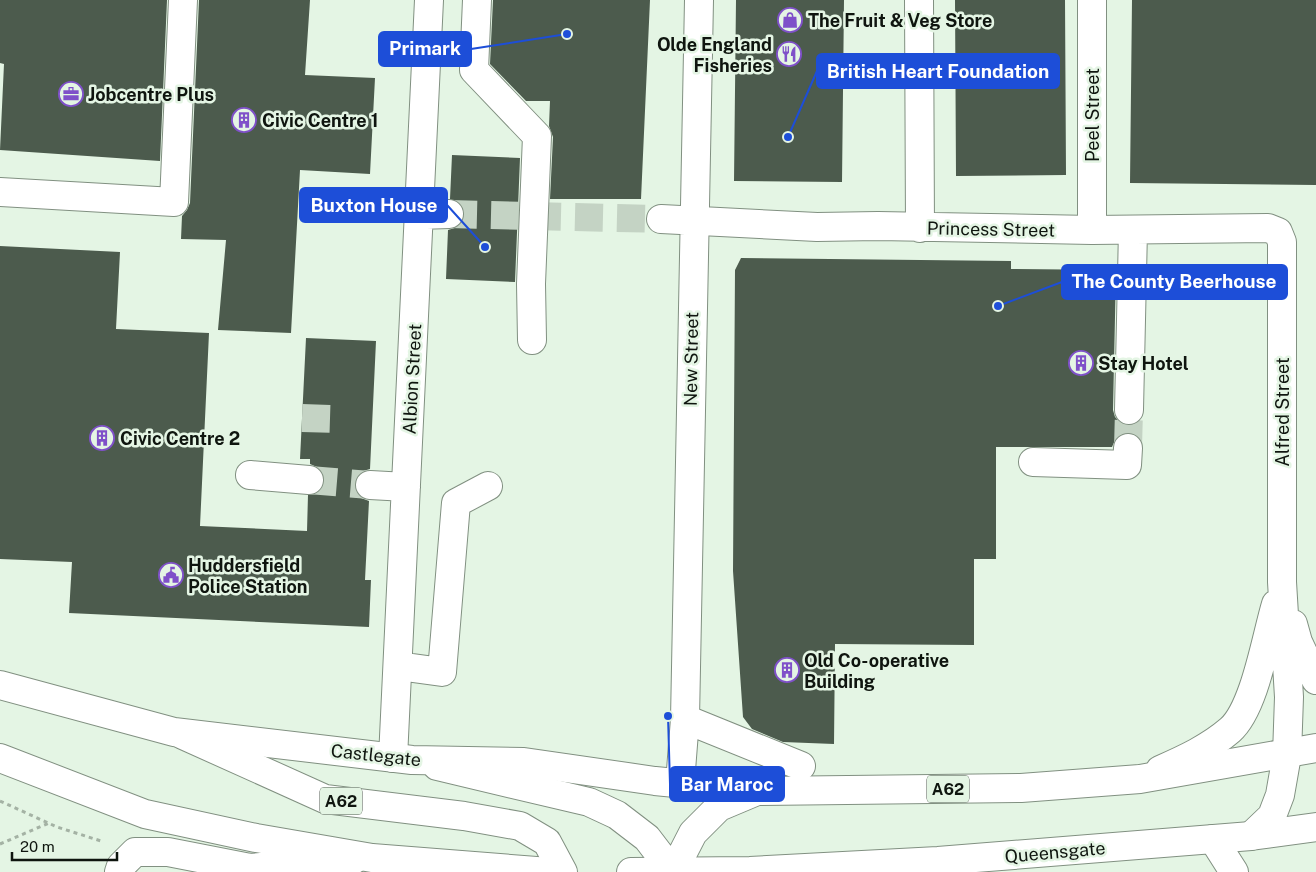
<svg xmlns="http://www.w3.org/2000/svg" width="1316" height="872" viewBox="0 0 1316 872" font-family="'Public Sans',sans-serif">
<rect width="100%" height="100%" fill="#e4f5e4"/>
<path fill="#4c5b4d" d="M 0,0 L 167,0 L 160,161 L 0,150 L 4,64 L 0,63 Z
M 199,0 L 310,0 L 305,75 L 375,78 L 370,174 L 300,170 L 291,333 L 218,330 L 226,240 L 181,239 L 182,216 L 187,210 L 190,203 Z
M 493,0 L 650,0 L 641,199 L 550,199 L 553,137 L 549,126 L 550,101 L 526,101 L 490,64 Z
M 736,0 L 844,0 L 842,182 L 734,181 Z
M 955,0 L 1065,0 L 1066,175 L 956,176 Z
M 1132,0 L 1316,0 L 1316,185 L 1130,183 Z
M 452,155 L 520,158 L 515,282 L 446,279 L 448,230 L 458,227 L 463,221 L 465,214 L 462,205 L 450,199 Z
M 0,246 L 120,252 L 116,329 L 209,333 L 200,526 L 307,531 L 308,495 L 316,494 L 322,489 L 325,481 L 323,473 L 317,467 L 310,464 L 310,459 L 300,459 L 306,338 L 376,341 L 370,469 L 363,471 L 357,476 L 354,485 L 356,492 L 361,498 L 369,501 L 365,580 L 371,580 L 369,627 L 69,613 L 72,562 L 0,559 Z
M 741,258 L 1011,261 L 1011,269 L 1116,270 L 1113,410 L 1115,417 L 1121,423 L 1128,426 L 1136,424 L 1136,435 L 1128,432 L 1121,434 L 1115,440 L 1112,447 L 996,447 L 996,559 L 974,559 L 974,645 L 835,644 L 834,744 L 783,742 L 752,729 L 743,717 L 733,571 L 735,270 Z"/>
<g fill="none" stroke-linecap="round" stroke-linejoin="round">
<path stroke="#c4d3c4" stroke-width="28" stroke-dasharray="28 14" stroke-linecap="butt" d="M 449,214 L 661,219
M 302,418 L 334,419
M 1128,448 L 1129,410
M 309,480 L 370,485"/>
<defs>
<path id="minor" d="M 477,0 L 474,70 L 537,136 L 531,284 L 532,340
M 699,0 L 685,719 L 801,766
M 919,0 L 920,228
M 0,192 L 174,202 L 183,0
M 419,215 L 449,214
M 661,219 L 817,227 L 878,226 L 1092,230 L 1268,228 L 1278,232 L 1282,242 L 1282,582 L 1289,697 L 1287,755 L 1280,795 L 1272,816 L 1251,836
M 1092,230 L 1092,0
M 1129,410 L 1133,230
M 1033,462 L 1127,465 L 1128,448
M 250,475 L 309,480
M 370,485 L 406,487
M 1293,624 L 1298,642 L 1316,680
M 398,666 L 442,672 L 456,503 L 488,486
M 393,758 L 429,0
M 1160,770 C 1185,759 1209,748 1230,730 C 1255,708 1266,637 1276,604
M 680,783 L 685,719
M 1213,839 L 1234,872
M 119,872 L 121,866 L 135,852 L 168,852 L 250,868 L 355,859"/>
<path id="major" d="M 183,735 L 325,799 L 464,816 L 520,826 L 547,842 L 563,872
M 437,766 L 589,802 L 617,815 L 647,838 L 673,872
M 673,872 L 693,833 L 719,807 L 757,791"/>
<path id="highway" d="M 0,685 L 174,732 L 412,760 L 524,762 L 655,781 L 757,791 L 1021,788 L 1140,779 L 1316,748
M 0,758 L 145,814 L 256,838 L 372,858 L 549,872
M 631,872 L 750,871 L 938,861 L 1251,836 L 1316,827"/>
</defs>
<use href="#minor" stroke="#819081" stroke-width="30"/>
<use href="#major" stroke="#819081" stroke-width="30"/>
<use href="#highway" stroke="#819081" stroke-width="30"/>
<path stroke="#a4b2a4" stroke-width="3" stroke-dasharray="4 4" stroke-linecap="butt" d="M 0,801 L 57,827 L 101,841
M 0,844 L 49,823"/>
<use href="#minor" stroke="#fff" stroke-width="28"/>
<use href="#major" stroke="#fff" stroke-width="28"/>
<use href="#highway" stroke="#fff" stroke-width="28"/>
</g>
<defs>
<symbol id="shop-ring" viewBox="-11 -11 22 22"><circle r="9.5" fill="#e4f5e4" stroke="#7f50c9" stroke-width="1.5"/><path d="M-5-2.5h2.3a2.7 3.5 0 0 1 5.4 0H5L5.5 6h-11ZM-1.5-2.5h3a1.5 2.3 0 0 0-3 0Z" fill="#7f50c9"/></symbol>
<symbol id="restaurant-ring" viewBox="-11 -11 22 22"><circle r="9.5" fill="#e4f5e4" stroke="#7f50c9" stroke-width="1.5"/><path d="M-5-6h1v4h1v-4h1v4h1v-4h1v5L-1.5 .5V6h-2V.5L-5-1ZM5-6V6H3V1.5H1.5Q1.5-4 5-6Z" fill="#7f50c9"/></symbol>
<symbol id="office-ring" viewBox="-11 -11 22 22"><circle r="9.5" fill="#e4f5e4" stroke="#7f50c9" stroke-width="1.5"/><path d="M-6-3h4V-5.5h4V-3h4V5H-6ZM-1-4.5V-3h2v-1.5ZM-6 0V1H6V0Z" fill="#7f50c9"/></symbol>
<symbol id="building-ring" viewBox="-11 -11 22 22"><circle r="9.5" fill="#e4f5e4" stroke="#7f50c9" stroke-width="1.5"/><path d="M-4-6H4V6H1V3H-1V6H-4ZM-2.5-4.3h1.7v1.8h-1.7ZM.8-4.3h1.7v1.8H.8ZM-2.5-1h1.7V.8h-1.7ZM.8-1h1.7V.8H.8Z" fill="#7f50c9"/></symbol>
<symbol id="civic-ring" viewBox="-11 -11 22 22"><circle r="9.5" fill="#e4f5e4" stroke="#7f50c9" stroke-width="1.5"/><path d="M-.6-6.5H3V-4.5H.6V-3L4-1V1h2V6H-6V1h2V-1L-.6-3ZM-1.2 2.5V6h2.4V2.5Z" fill="#7f50c9"/></symbol>
</defs>
<g fill-rule="evenodd">
<use href="#shop-ring" x="776" y="6" width="28" height="28"/>
<use href="#restaurant-ring" x="775" y="40" width="28" height="28"/>
<use href="#office-ring" x="57" y="80" width="28" height="28"/>
<use href="#building-ring" x="230" y="106" width="28" height="28"/>
<use href="#building-ring" x="1067" y="349" width="28" height="28"/>
<use href="#building-ring" x="88" y="424" width="28" height="28"/>
<use href="#civic-ring" x="157" y="561" width="28" height="28"/>
<use href="#building-ring" x="773" y="656" width="28" height="28"/>
</g>
<g text-anchor="middle" dominant-baseline="central" stroke-width="5" stroke-linejoin="round" paint-order="stroke">
<g fill="#e4f5e4" stroke="#4f584f" stroke-width="1">
<rect x="927" y="775.5" width="42" height="27" rx="4"/>
<rect x="320" y="787.5" width="42" height="27" rx="4"/>
</g>
<g font-size="16" font-weight="bold" fill="#0f150f">
<text x="948" y="789">A62</text>
<text x="341" y="801">A62</text>
</g>
<g font-size="18" font-weight="bold" fill="#0f150f" stroke="#e4f5e4" text-anchor="start">
<text x="808" y="20">The Fruit &amp; Veg Store</text>
<text x="772" y="44" text-anchor="end">Olde England<tspan x="772" dy="21">Fisheries</tspan></text>
<text x="88" y="94">Jobcentre Plus</text>
<text x="262" y="120">Civic Centre 1</text>
<text x="1098" y="363">Stay Hotel</text>
<text x="120" y="438">Civic Centre 2</text>
<text x="188" y="565">Huddersfield<tspan x="188" dy="21">Police Station</tspan></text>
<text x="804" y="660">Old Co-operative<tspan x="804" dy="21">Building</tspan></text>
</g>
<g font-size="18" fill="#0f150f" stroke="#e4f5e4">
<text transform="translate(1092 115) rotate(-90)">Peel Street</text>
<text transform="translate(991 229) rotate(1)">Princess Street</text>
<text transform="translate(691 359) rotate(-89)">New Street</text>
<text transform="translate(412 379) rotate(-87)">Albion Street</text>
<text transform="translate(1282 412) rotate(-90)">Alfred Street</text>
<text transform="translate(376 755) rotate(6)">Castlegate</text>
<text transform="translate(1055 852) rotate(-5)">Queensgate</text>
</g>
</g>
<path fill="none" stroke="#1d4ed8" stroke-width="2" d="M567 34L471 49M788 137L817 71M485 247L447 205M998 306L1062 282M668 716L670 784"/>
<g fill="#1d4ed8" stroke="#e4f5e4" stroke-width="2">
<circle cx="567" cy="34" r="5"/>
<circle cx="788" cy="137" r="5"/>
<circle cx="485" cy="247" r="5"/>
<circle cx="998" cy="306" r="5"/>
<circle cx="668" cy="716" r="5"/>
</g>
<g fill="#1d4ed8" stroke="#1d4ed8" stroke-width="2">
<rect x="379" y="32" width="92" height="34" rx="5"/>
<rect x="817" y="54" width="242" height="34" rx="5"/>
<rect x="300" y="188" width="147" height="34" rx="5"/>
<rect x="1062" y="265" width="225" height="34" rx="5"/>
<rect x="670" y="767" width="114" height="34" rx="5"/>
</g>
<g font-size="19" text-anchor="middle" font-weight="bold" fill="#fff">
<text x="425" y="55">Primark</text>
<text x="938" y="78">British Heart Foundation</text>
<text x="374" y="212">Buxton House</text>
<text x="1174" y="288">The County Beerhouse</text>
<text x="727" y="791">Bar Maroc</text>
</g>
<path d="M12 852v8h105v-8" fill="none" stroke="#0f150f" stroke-width="2.5"/>
<text x="20" y="852" font-size="15" fill="#0f150f" stroke="#e4f5e4" stroke-width="4" paint-order="stroke">20 m</text>
</svg>
